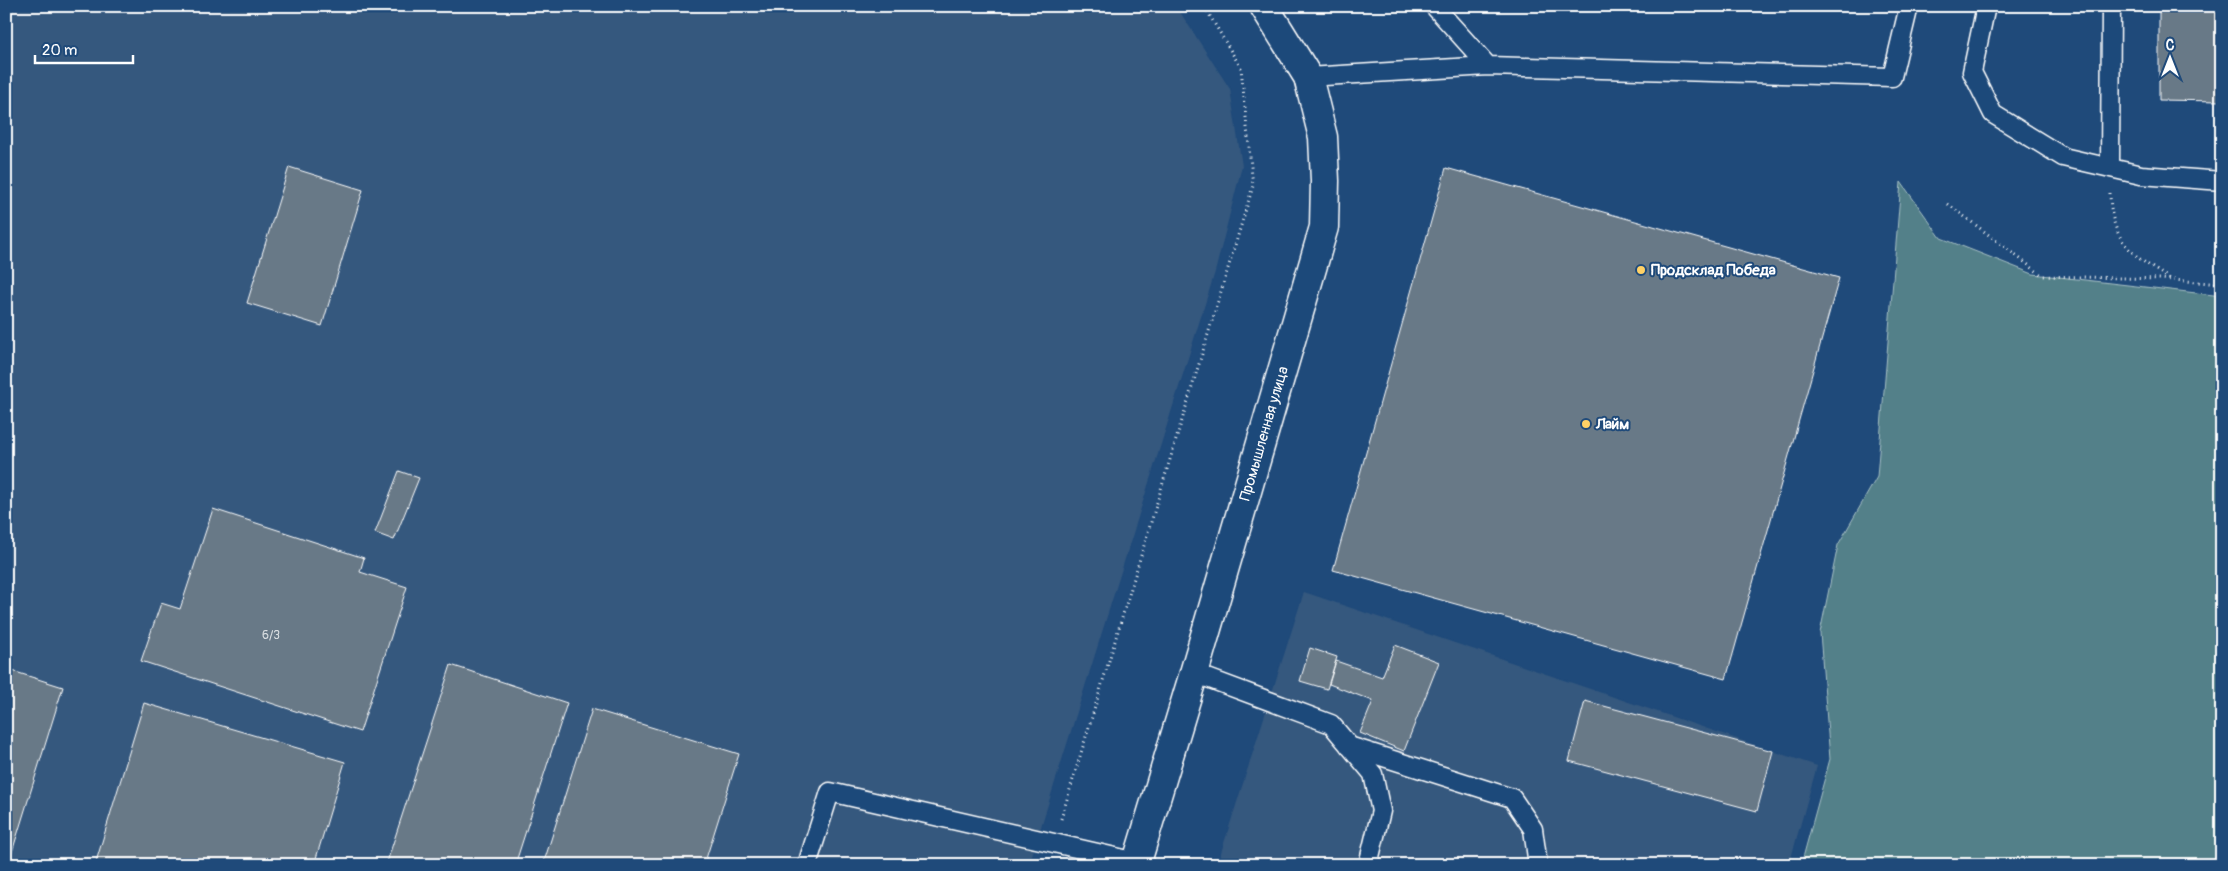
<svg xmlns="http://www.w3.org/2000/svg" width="2228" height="871" viewBox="0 0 2228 871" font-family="Pangolin,sans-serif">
<rect width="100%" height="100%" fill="#1f4a7a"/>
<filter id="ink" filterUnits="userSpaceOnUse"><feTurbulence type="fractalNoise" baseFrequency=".02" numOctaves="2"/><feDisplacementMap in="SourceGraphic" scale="10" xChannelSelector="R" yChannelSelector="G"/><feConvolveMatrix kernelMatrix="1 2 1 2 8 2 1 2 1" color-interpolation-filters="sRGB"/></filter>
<g filter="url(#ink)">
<path fill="#35587e" d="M 6,6 L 1176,6 L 1230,89 L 1242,166 L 1215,272 L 1029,865 L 6,865 Z
M 1304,592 L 1817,766 L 1789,865 L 1217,865 Z"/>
<path fill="#528089" stroke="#a8c0c4" d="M 1901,182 L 1941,238 L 2033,274 L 2222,296 L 2222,865 L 1801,865 L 1830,759 L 1820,633 L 1838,545 L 1877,477 Z"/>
<path fill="#677987" stroke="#fff" d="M 6,6 L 14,6 L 6,31 Z
M 2159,6 L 2222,6 L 2222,101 L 2159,100 Z
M 289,167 L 363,190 L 322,326 L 247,303 Z
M 1446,168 L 1839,278 L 1726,679 L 1333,570 Z
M 399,471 L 419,478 L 394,540 L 375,533 Z
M 213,509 L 364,558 L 360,572 L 407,587 L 360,732 L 141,661 L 161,603 L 180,609 Z
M 1395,645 L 1439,662 L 1404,751 L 1360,733 L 1373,701 L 1329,684 L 1336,661 L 1382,677 Z
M 1310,648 L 1337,657 L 1327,689 L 1300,681 Z
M 451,665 L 567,703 L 515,865 L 386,865 Z
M 6,669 L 63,687 L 8,865 L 6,865 Z
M 1585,701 L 1773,751 L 1757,811 L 1569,761 Z
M 144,703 L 345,762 L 314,865 L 95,865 Z
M 592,709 L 739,754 L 704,865 L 543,865 Z"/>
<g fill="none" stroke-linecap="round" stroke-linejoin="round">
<defs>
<path id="lane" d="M 1986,6 L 1972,72 L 1993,114 L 2063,157 L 2141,175 L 2222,181
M 1488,66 L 1892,77 L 1909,6
M 1308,77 L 1488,66 L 1434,6
M 2110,167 L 2111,6
M 1194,673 L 1331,724 L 1373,774 L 1381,811 L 1368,865
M 1349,746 L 1512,798 L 1533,829 L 1538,865
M 807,865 L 830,792 L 1137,862"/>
<g id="secondary">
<path id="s1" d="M 1136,865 L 1194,673 L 1324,227 L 1325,181 L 1323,137 L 1308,77 L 1264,6"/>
</g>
</defs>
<use href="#lane" stroke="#fff" stroke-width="21"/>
<use href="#secondary" stroke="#fff" stroke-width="31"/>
<path stroke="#fff" stroke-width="3" stroke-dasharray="1 4" stroke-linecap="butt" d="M 2110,193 C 2111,243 2133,256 2172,280
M 1948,204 L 2043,276 L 2162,279 L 2222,284
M 1061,819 L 1253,186 L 1241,68 L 1204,6"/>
<use href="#lane" stroke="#1f4a7a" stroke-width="18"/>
<use href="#secondary" stroke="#1f4a7a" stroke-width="28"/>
</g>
</g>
<g fill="#ffd166" stroke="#1f4a7a" stroke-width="2">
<circle cx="1641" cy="270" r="5"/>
<circle cx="1586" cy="424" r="5"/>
</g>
<g text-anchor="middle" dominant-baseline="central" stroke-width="4" stroke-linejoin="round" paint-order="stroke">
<g font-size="12" fill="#d9dee1">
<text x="271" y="635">6/3</text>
</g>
<g font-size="15" font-weight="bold" fill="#fff" stroke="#1f4a7a" text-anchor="start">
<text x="1651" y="270">Продсклад Победа</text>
<text x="1596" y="424">Лайм</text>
</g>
<g font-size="15" fill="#fff" stroke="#1f4a7a">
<text stroke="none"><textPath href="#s1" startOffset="450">Промышленная улица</textPath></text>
</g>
</g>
<rect width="2228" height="871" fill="none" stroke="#1f4a7a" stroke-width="25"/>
<rect x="12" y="12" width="2203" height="846" fill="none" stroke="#fff" stroke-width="2" filter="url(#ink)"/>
<g transform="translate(2170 58)" stroke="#1f4a7a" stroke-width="4" paint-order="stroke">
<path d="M0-4L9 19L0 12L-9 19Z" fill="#ffffff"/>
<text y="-8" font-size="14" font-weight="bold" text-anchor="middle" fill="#ffffff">С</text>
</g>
<path d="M35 55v8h98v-8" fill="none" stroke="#ffffff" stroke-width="2.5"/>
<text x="42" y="55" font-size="15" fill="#ffffff" stroke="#1f4a7a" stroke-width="4" paint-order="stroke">20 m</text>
</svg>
